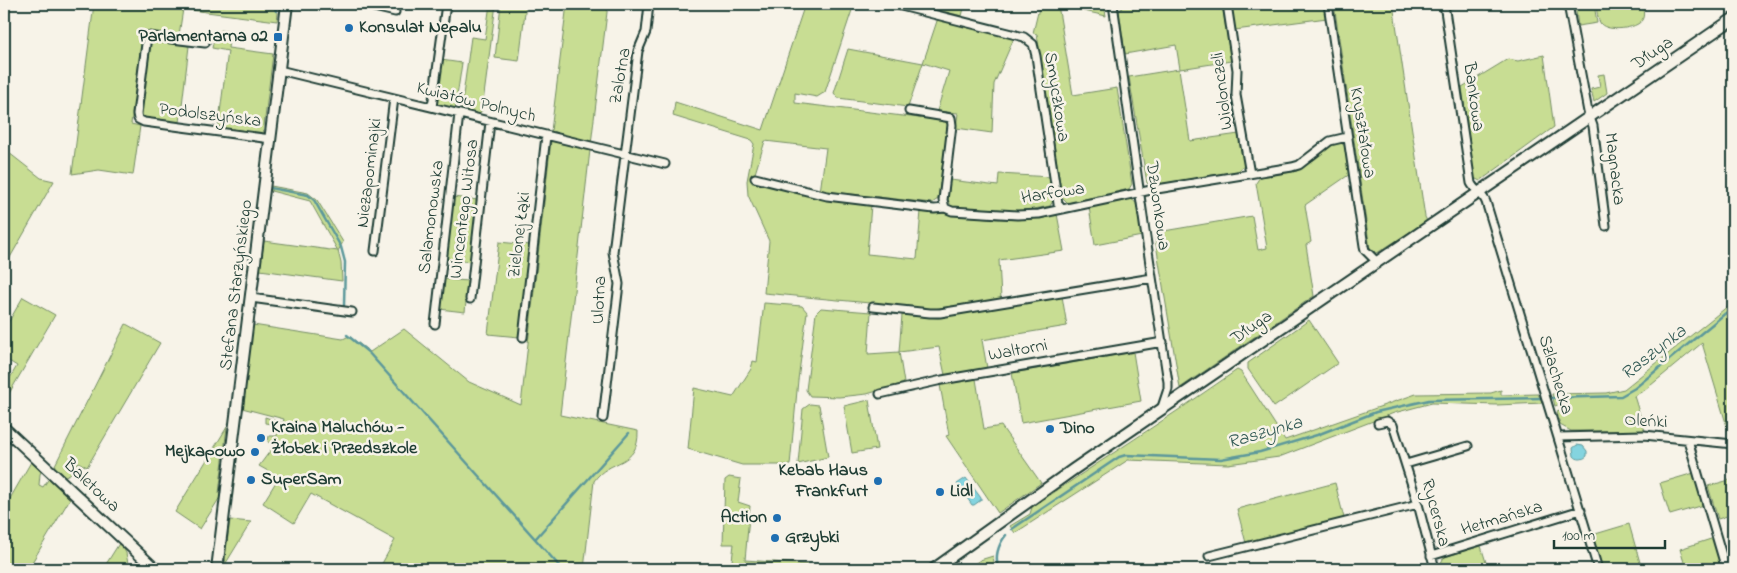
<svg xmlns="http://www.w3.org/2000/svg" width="1737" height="573" viewBox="0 0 1737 573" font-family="'Indie Flower',sans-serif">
<rect width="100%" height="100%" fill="#f7f3e8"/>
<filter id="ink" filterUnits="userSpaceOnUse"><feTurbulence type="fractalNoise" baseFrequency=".02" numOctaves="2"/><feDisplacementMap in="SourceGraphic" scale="10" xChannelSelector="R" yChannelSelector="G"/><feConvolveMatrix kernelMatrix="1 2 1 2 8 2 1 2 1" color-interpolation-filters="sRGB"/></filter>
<g filter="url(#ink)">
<path fill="#c8dd93" stroke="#748d64" d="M 94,4 L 275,4 L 278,13 L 277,21 L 183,9 L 179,35 L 143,31 L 131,124 L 140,126 L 133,175 L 99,170 L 72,174 Z
M 490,4 L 496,4 L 482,110 L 478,116 L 461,110 L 471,37 L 485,39 Z
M 501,4 L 526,4 L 519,61 L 495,58 Z
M 567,4 L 608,4 L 591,144 L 551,131 Z
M 805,4 L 854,4 L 825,92 L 817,97 L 795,93 L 795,103 L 944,121 L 948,125 L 938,199 L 932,203 L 833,192 L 820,192 L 826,148 L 765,141 L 752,183 L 777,187 L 822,199 L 871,205 L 867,254 L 917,259 L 921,211 L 996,219 L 1028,219 L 1057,214 L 1064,251 L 999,260 L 1001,299 L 933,309 L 764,293 L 769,241 L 748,195 L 747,181 L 754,144 L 751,140 L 673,116 L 675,102 L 763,130 Z
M 928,4 L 965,4 L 962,16 L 927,7 Z
M 1040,4 L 1104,4 L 1106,16 L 1058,5 L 1073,95 L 1117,88 L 1132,184 L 1129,189 L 1068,203 L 1062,197 L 1037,34 L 1033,33 Z
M 1140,4 L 1222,4 L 1231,61 L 1180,69 L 1176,45 L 1125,54 L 1119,12 L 1123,6 Z
M 1231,4 L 1325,4 L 1327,18 L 1235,30 Z
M 1334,4 L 1393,4 L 1425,217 L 1427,221 L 1377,253 L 1370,249 Z
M 1575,4 L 1594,4 L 1597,23 L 1578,26 Z
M 1596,4 L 1642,4 C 1643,9 1645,15 1642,20 C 1637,29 1608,32 1601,24 C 1597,19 1597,10 1596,4 Z
M 938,18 L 1014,38 L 994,84 L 992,133 L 956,128 L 958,113 L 937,111 L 949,71 L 923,63 L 908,107 L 838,98 L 834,93 L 848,49 L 923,63 Z
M 221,30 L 230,32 L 228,48 L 273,54 L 263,134 L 218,128 L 228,51 L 212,48 L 214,39 L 218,40 L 220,38 Z
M 153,40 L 189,46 L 180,122 L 143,118 L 141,116 L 150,42 Z
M 1544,55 L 1554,127 L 1480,181 L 1474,178 L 1462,87 L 1508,59 L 1518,61 Z
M 441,60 L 462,63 L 455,110 L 434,105 Z
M 1179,69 L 1190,141 L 1239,134 L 1245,165 L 1238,171 L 1153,185 L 1147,183 L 1129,77 Z
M 1604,74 L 1607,93 L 1594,102 L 1591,89 L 1600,87 L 1598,75 Z
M 551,141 L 590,150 L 560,415 L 638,431 C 639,468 609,458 594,481 L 584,569 L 447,569 L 438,564 L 435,569 L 379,569 L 395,540 L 311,494 L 294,523 L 263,503 L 279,477 L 259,466 L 276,443 L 268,442 L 269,436 L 277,436 L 278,425 L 265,423 L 265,417 L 283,423 L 284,419 L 242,408 L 253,325 L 343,339 L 349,336 L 370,352 L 404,329 L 469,382 L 521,405 Z
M 1331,143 L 1341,143 L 1346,147 L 1350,174 L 1305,205 L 1311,242 L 1306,245 L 1314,296 L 1180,388 L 1155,238 L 1158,237 L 1158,232 L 1252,216 L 1258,250 L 1267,248 L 1256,183 L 1260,177 L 1297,171 Z
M 4,149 L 41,178 L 54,181 L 8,261 L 4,259 Z
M 999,174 L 1051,177 L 1054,199 L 1050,206 L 1018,212 L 952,207 L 948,200 L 950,180 L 998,186 Z
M 271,186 L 308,193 L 317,200 L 343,242 L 338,251 L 341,263 L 342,281 L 260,270 L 264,241 L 338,251 L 310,201 L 271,191 Z
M 453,197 L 478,200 L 471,262 L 445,259 Z
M 1130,198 L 1136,203 L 1142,236 L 1095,245 L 1089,207 Z
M 499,242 L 530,245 L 519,337 L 488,334 Z
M 443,279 L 468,281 L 465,312 L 439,309 Z
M 1062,296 L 1067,326 L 982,340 L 987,368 L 945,375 L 939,347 L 899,352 L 904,383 L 867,394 L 839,397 L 810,396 L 806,390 L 816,313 L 821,308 L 871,312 L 868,354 L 899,352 L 902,315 L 938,318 Z
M 23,297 L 55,315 L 4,402 L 4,388 L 17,366 L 4,358 L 4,330 Z
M 1733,302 L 1733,441 L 1731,440 L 1702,343 L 1645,390 L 1634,396 L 1645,431 L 1571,431 L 1560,425 L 1557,412 L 1562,410 L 1560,404 L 1555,406 L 1552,394 L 1606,393 L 1624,389 Z
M 764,303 L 802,306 L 807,312 L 798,380 L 790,465 L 742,465 L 688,449 L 694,388 L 733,397 L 751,369 L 753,361 L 757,362 Z
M 1309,320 L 1338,363 L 1274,407 L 1248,369 L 1248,363 Z
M 126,324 L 160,343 L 87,467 L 78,462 L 70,474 L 65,476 L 54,467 Z
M 1133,352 L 1141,401 L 1021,423 L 1012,373 Z
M 1237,370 L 1241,372 L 1285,440 L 1416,394 L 1491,393 L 1501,390 L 1501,395 L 1538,394 L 1543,403 L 1497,405 L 1432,403 L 1394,413 L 1279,457 L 1228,464 L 1128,460 L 1015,533 L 1010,526 L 1030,514 L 1032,507 C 1100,461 1170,417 1237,370 Z
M 976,379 L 984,429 L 1001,426 L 1041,483 L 998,513 L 946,436 L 949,435 L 940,385 Z
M 869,400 L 877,449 L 852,453 L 844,406 Z
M 810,404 L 819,405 L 828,457 L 798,464 L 803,409 Z
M 227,427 L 219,493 L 222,494 L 200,529 L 175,512 Z
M 31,462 L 41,472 L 40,474 L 39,485 L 43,487 L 50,477 L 71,497 L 28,569 L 4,569 L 4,504 L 6,501 L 8,502 Z
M 1694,473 L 1704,505 L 1670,515 L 1660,483 Z
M 729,477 L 741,479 L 738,502 L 750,506 L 745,560 L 869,569 L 731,569 L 734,544 L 723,544 L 725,480 Z
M 1733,479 L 1733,514 L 1718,519 L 1708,486 Z
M 1335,483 L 1344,518 L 1246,543 L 1237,509 Z
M 230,520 L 251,522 L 226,563 L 225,558 Z
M 1629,524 L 1641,566 L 1631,569 L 1602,569 L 1592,535 Z
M 1714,538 L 1723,569 L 1686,569 L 1680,549 Z
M 120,542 L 126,553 L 129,569 L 103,569 Z
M 1481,546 L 1488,569 L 1441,569 L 1441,563 L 1444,557 Z
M 993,556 L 995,569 L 967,569 L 980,560 Z"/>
<path fill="#84d4df" stroke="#5c989b" d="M 1577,445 L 1583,446 L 1587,451 L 1587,456 C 1583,460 1577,460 1574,456 L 1573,448 Z
M 966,478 L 981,498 L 981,500 L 974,505 L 972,505 L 957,484 Z"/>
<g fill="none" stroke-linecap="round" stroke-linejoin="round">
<path stroke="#5c989b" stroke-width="2.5" d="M 273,4 L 276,11
M 270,188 L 308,195 L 314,200 L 341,247 L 345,262 L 344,305
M 347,335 L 369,353 L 562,569
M 1552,398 L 1621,396 L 1635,388 L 1733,307
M 1012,529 L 1119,457 L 1126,455 L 1221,459 L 1260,452 L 1317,435 L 1376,412 L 1429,400 L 1541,398
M 536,538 L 629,433
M 999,569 C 994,558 998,545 1006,535"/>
<defs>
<path id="street" d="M 361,4 L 395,12
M 893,4 L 1024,37 L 1033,44 L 1036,56 L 1058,204 L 1062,209
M 1113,4 L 1145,231 L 1168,382 L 1168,389 L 1161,410
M 1227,4 L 1237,70 L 1236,95 L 1250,174
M 1328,4 L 1364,246 L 1365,250 L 1377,262
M 1444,4 L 1471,183 C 1475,191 1483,194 1486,202 L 1598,569
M 1568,4 L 1588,112 L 1593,126 L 1606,226
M 205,43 L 147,36 L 137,114 L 138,119 L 144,122 L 271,139
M 279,70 L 665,164
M 432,107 L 446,4
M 909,111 L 951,118 L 952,125 L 943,200 L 945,208
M 755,178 L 827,196 L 934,209 L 945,208 L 952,211 L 1017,215 L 1039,214 L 1151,190 L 1292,167 L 1299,165 L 1330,141 L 1347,137
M 375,251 L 394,98
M 251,298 L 352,312
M 470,299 L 490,122
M 873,307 L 930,313 L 940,313 L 1152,278
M 435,324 L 459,114
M 523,337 L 546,136
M 880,394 L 942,380 L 1163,342
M 603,418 L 619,284 L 613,252 L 638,51 L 646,32 L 649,4
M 1378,423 L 1387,421 L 1393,425 L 1418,504 L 1435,569
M 1558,437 L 1644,435 L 1733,444
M 1688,440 L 1726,569
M 1406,464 L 1468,446
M 1209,556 L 1418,504
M 1431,556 L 1581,510"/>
<path id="secondary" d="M 4,428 L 155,569
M 217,569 L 287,4
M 934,569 L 1074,469 L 1733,19"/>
</defs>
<use href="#street" stroke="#1f3d34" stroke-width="11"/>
<use href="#secondary" stroke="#1f3d34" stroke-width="14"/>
<use href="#street" stroke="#f7f3e8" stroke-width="7"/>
<use href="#secondary" stroke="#f7f3e8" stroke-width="10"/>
</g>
</g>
<g fill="#1f6fb2" stroke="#f7f3e8" stroke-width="2">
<circle cx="349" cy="28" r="5"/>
<rect x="273" y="32" width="10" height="10" rx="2.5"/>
<circle cx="1050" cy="429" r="5"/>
<circle cx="261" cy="438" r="5"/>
<circle cx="255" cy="452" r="5"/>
<circle cx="251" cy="480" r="5"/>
<circle cx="878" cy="481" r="5"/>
<circle cx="940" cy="492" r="5"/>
<circle cx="777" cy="518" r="5"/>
<circle cx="775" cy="538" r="5"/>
</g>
<g text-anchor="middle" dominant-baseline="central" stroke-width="5" stroke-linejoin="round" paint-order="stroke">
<g font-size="18" font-weight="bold" fill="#1f3d34" stroke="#f7f3e8" text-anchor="start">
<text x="359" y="28">Konsulat Nepalu</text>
<text x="268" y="37" text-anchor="end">Parlamentarna 02</text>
<text x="271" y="428">Kraina Maluchów -<tspan x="271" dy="21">Żłobek i Przedszkole</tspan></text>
<text x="1060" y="429">Dino</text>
<text x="245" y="452" text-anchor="end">Mejkapowo</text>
<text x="868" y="471" text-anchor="end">Kebab Haus<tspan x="868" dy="21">Frankfurt</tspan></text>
<text x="261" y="480">SuperSam</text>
<text x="950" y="492">Lidl</text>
<text x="767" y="518" text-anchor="end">Action</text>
<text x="785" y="538">Grzybki</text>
</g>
<g font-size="18" fill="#1f3d34" stroke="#f7f3e8">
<text transform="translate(1653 54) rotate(-34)">Długa</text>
<text transform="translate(621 76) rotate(-80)">Zalotna</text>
<text transform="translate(1223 91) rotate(-97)">Wiolonczeli</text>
<text transform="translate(1056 97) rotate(81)">Smyczkowa</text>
<text transform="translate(1473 97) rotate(82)">Bankowa</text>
<text transform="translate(476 103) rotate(14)">Kwiatów Polnych</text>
<text transform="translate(210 116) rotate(7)">Podolszyńska</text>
<text transform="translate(1362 133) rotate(81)">Kryształowa</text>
<text transform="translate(1614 169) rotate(83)">Magnacka</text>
<text transform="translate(370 173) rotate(-83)">Niezapominajki</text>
<text transform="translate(1053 194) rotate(-9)">Harfowa</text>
<text transform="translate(1157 206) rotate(82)">Dzwonkowa</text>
<text transform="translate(465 209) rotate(-83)">Wincentego Witosa</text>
<text transform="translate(432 217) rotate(-83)">Salamonowska</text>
<text transform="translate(520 235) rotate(-83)">Zielonej Łąki</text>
<text transform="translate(237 285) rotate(-83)">Stefana Starzyńskiego</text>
<text transform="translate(600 300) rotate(-87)">Ulotna</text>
<text transform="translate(1252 328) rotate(-35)">Długa</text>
<text transform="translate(1018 351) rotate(-10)">Waltorni</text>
<text transform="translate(1555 375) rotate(73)">Szlachecka</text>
<text transform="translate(1646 422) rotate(3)">Oleńki</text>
<text transform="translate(91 486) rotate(43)">Baletowa</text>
<text transform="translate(1435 513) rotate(75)">Rycerska</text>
<text transform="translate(1502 519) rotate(-17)">Hetmańska</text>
</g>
<g font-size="19" font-style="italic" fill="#335b56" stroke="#f7f3e8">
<text transform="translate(1654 353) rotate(-38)">Raszynka</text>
<text transform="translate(1265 433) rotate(-16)">Raszynka</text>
</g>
</g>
<rect width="1737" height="573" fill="none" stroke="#f7f3e8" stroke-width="20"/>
<rect x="10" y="10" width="1717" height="553" fill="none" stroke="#1f3d34" stroke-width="2" filter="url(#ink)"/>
<path d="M1554 540v8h111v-8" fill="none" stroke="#1f3d34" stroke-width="2.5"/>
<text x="1562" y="540" font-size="15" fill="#1f3d34" stroke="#f7f3e8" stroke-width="4" paint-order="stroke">100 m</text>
</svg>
